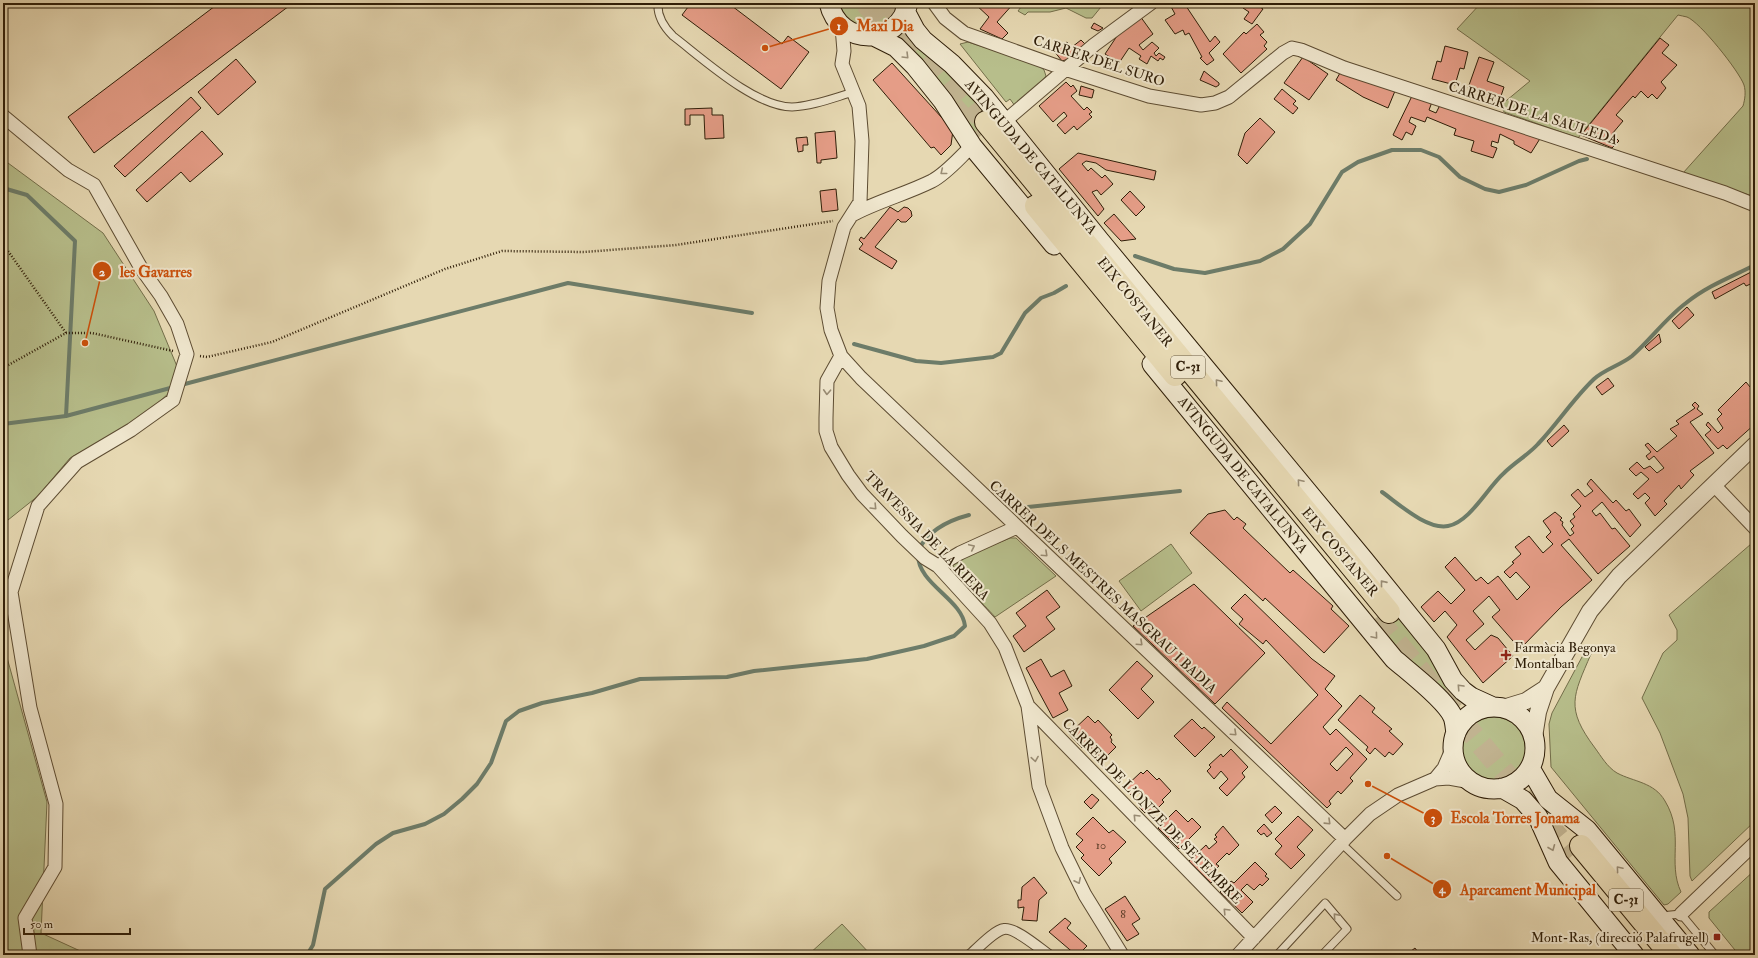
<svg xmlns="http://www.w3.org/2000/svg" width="1758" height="958" viewBox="0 0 1758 958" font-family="'IM FELL Double Pica',serif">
<rect width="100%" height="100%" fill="#e6d8b2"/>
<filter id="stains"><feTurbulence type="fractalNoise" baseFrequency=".005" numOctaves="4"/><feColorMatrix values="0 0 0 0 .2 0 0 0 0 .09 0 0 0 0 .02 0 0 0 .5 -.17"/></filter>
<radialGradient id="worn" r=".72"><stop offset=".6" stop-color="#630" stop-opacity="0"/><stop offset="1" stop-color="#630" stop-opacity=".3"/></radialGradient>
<path fill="#b7be8b" stroke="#736e4a" d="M 837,3 L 900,3 L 896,13 L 882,26 L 862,28 L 848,22 Z
M 1024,3 L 1101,3 L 1101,7 L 1092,18 L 1086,18 L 1066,8 L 1050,12 L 1028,12 L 1025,15 L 1018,11 Z
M 1481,3 L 1755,3 L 1755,197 L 1683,173 L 1743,106 C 1745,99 1746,92 1744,85 C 1739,71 1700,22 1687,17 C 1684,16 1681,16 1678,15 L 1578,138 L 1504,112 L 1501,105 L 1530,81 L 1457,29 Z
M 914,39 L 953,73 L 991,119 L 971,136 L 923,61 L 907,45 Z
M 968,42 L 1037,64 L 1044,70 L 1046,76 L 1043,80 L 1015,106 L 1010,99 L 1006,102 L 960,44 Z
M 8,163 L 103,233 L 154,311 L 181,376 L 169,393 L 139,420 L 70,458 L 38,496 L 3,524 L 3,164 Z
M 1010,538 L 1016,538 L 1056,576 L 995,617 C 985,605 953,577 953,563 L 959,559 Z
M 1171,544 L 1192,573 L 1141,611 L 1119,581 Z
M 1751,544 L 1755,548 L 1755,821 L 1692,881 L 1690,876 L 1688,818 L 1683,794 L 1660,733 L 1642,698 L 1663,653 L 1677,640 L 1677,630 L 1669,615 Z
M 1392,607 L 1412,629 L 1458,697 L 1451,703 L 1413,670 L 1372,624 Z
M 3,643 L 47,802 L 41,933 L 89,955 L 3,955 Z
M 1587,650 L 1591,654 C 1573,696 1565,708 1595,748 C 1601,756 1607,767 1617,773 C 1634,782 1654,782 1665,801 C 1685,834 1667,862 1681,892 L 1668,904 L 1664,905 L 1551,767 L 1549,724 L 1552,713 L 1582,657 Z
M1462 749a32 32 0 1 1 64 0a32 32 0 1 1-64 0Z
M 1755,870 L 1755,955 L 1739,955 L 1709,918 L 1709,912 Z
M 842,924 L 871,955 L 808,955 Z"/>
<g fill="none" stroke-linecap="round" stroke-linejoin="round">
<path stroke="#6d7c69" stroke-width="4" d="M 3,188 L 27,195 L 75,241 L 66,416
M 1135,256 L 1174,269 L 1205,273 L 1260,261 L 1283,249 L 1310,224 L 1342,172 L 1358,162 L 1392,150 L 1421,150 L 1439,157 L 1460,177 L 1485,189 L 1499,192 L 1526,185 L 1579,161 L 1587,159
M 854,344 L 916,361 L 941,363 L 993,357 L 1001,353 L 1025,313 L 1041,298 L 1054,293 L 1066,286
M 181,385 L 568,283 L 752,313
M 3,424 L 66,416 L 174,387
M 1382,492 C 1399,504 1427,530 1448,526 C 1470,522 1487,488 1504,473 C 1515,462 1528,455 1538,444 C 1558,423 1573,399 1594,379 C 1605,369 1621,365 1632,356 C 1651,339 1666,318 1686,303 C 1707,286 1731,277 1755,265
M 1028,507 L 1180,491
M 919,549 C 929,530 950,520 969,515
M 307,955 L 313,945 L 325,889 L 376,844 L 393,833 L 425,824 L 444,814 L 462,799 L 477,784 L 491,763 L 506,721 L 519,711 L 542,703 L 592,693 L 640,679 L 727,677 L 754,671 L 867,659 L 924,646 L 954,636 L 965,626 C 962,599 918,584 918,555"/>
</g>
<path fill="#e59d87" stroke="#2f1e08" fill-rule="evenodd" d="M 219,3 L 293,3 L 94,153 L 68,117 Z
M 691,3 L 728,3 L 782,44 L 788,36 L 809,52 L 781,89 L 682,15 Z
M 974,3 L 1014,3 L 997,22 L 1008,33 L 1002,39 L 980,29 L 989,17 Z
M 1169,3 L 1178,3 L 1180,5 L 1184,3 L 1210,42 L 1215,36 L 1220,42 L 1209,53 L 1214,60 L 1207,65 L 1200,58 L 1202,57 L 1189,33 L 1185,35 L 1183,30 L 1175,34 L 1165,20 L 1175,14 Z
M 1246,3 L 1254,3 L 1263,9 L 1252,24 L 1244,19 L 1249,12 L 1243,8 Z
M 1140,16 L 1153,34 L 1139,45 L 1143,50 L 1152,42 L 1159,48 L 1154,53 L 1156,56 L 1159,53 L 1165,57 L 1163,60 L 1160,58 L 1158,61 L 1151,56 L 1147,64 L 1139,59 L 1141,56 L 1129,48 L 1119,63 L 1105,54 L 1117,36 L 1116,35 Z
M 1094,23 L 1103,28 L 1098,31 L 1091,28 Z
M 1257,24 L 1264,32 L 1260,35 L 1267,42 L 1264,46 L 1267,49 L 1241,73 L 1223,54 L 1244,32 L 1246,34 Z
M 1660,38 L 1669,45 L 1662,53 L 1677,65 L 1661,82 L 1666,88 L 1657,99 L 1652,94 L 1648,98 L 1641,91 L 1635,98 L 1633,96 L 1616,115 L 1623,121 L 1612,134 L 1619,141 L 1612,148 L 1581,135 Z
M 1081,40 L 1086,45 L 1072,58 L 1062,61 L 1054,51 L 1067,42 L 1072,47 Z
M 1445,46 L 1468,52 L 1464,69 L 1460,68 L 1455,85 L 1432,79 L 1437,61 L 1441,62 Z
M 1303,57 L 1328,74 L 1309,100 L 1284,83 Z
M 1479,57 L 1494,62 L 1487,81 L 1504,87 L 1500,99 L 1468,88 Z
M 236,59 L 256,82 L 218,115 L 198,92 Z
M 892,63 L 953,130 L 951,145 L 941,155 L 934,147 L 931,148 L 873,80 Z
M 1204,71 L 1219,83 L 1219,85 L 1216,87 L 1200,80 Z
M 1340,73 L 1395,91 L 1388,108 L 1363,97 L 1336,80 Z
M 1066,82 L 1071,87 L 1073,85 L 1077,91 L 1071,96 L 1084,110 L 1087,107 L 1092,112 L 1089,114 L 1092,117 L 1077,130 L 1074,126 L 1065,134 L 1057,125 L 1067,116 L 1064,112 L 1053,122 L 1039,106 Z
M 1081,86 L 1094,90 L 1092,98 L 1079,95 Z
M 1282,89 L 1296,101 L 1293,104 L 1298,108 L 1293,114 L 1274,99 Z
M 1412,96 L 1432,102 L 1429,110 L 1436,113 L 1440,105 L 1541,137 L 1531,153 L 1514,144 L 1514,141 L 1500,134 L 1498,143 L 1492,141 L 1491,146 L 1497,148 L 1493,158 L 1471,151 L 1474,141 L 1454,135 L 1456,129 L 1427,117 L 1425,122 L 1411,117 L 1409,122 L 1416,126 L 1412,135 L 1406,132 L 1402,140 L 1393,135 Z
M 191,97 L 201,108 L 125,177 L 114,166 Z
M 712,108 L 712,115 L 723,115 L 724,138 L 705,139 L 704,115 L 690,115 L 690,125 L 685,125 L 685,109 Z
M 1260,118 L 1275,132 L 1247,164 L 1238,155 L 1245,133 Z
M 202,131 L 223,154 L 190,182 L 181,172 L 147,202 L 136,190 Z
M 835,131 L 837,158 L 821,160 L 821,163 L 817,163 L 815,133 Z
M 807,137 L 808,145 L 803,145 L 803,151 L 798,152 L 796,138 Z
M 1078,153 L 1156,171 L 1154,180 L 1106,170 L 1096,163 L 1086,161 L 1082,164 L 1088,171 L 1091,168 L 1102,178 L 1105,175 L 1113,184 L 1101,195 L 1097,190 L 1092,192 L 1104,209 L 1098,216 L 1059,169 Z
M 836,189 L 838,210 L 822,212 L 820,191 Z
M 1130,191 L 1145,207 L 1136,216 L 1121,200 Z
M 890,207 L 898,212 L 904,207 L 908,208 L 911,211 L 912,216 L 906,222 L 901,222 L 898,219 L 875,247 L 897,261 L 892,269 L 859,249 L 863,244 L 859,240 L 861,237 L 864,239 Z
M 1114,214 L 1136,239 L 1121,241 L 1104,223 Z
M 1755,270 L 1755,282 L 1746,286 L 1744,283 L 1715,299 L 1712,292 Z
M 1687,307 L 1694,315 L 1679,329 L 1672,321 Z
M 1659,334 L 1661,342 L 1649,351 L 1645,347 Z
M 1608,378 L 1614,386 L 1602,395 L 1596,387 Z
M 1746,382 L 1755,393 L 1755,424 L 1727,449 L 1723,445 L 1718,449 L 1705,435 L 1711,430 L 1706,425 L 1708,422 L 1718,433 L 1723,428 L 1717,419 L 1722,414 L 1718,410 Z
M 1695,402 L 1699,406 L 1697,409 L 1703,414 L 1690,422 L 1714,453 L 1690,471 L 1694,475 L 1681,489 L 1679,485 L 1664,501 L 1667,504 L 1655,516 L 1645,503 L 1650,498 L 1645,493 L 1638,499 L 1633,494 L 1649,479 L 1641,472 L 1636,476 L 1629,469 L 1637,462 L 1644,469 L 1650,466 L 1657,473 L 1664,468 L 1654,456 L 1649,460 L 1646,456 L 1651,452 L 1645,445 L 1648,443 L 1657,452 L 1677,436 L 1670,429 L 1679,424 L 1676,421 L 1695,408 L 1692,405 Z
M 1564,425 L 1569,431 L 1552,447 L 1547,441 Z
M 1591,479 L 1613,503 L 1616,500 L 1626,511 L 1629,509 L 1641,525 L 1630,537 L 1602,502 L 1592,511 L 1596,516 L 1600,513 L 1612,529 L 1615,528 L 1630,546 L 1598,574 L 1569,539 L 1561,545 L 1592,580 L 1561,607 L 1520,649 L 1492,617 L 1500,610 L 1489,596 L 1473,611 L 1484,624 L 1466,640 L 1475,650 L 1491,635 L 1498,638 L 1513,656 L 1483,683 L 1447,637 L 1457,625 L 1445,611 L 1434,622 L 1421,607 L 1438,591 L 1451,604 L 1465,590 L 1445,567 L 1455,557 L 1476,581 L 1481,577 L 1488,584 L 1498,576 L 1517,600 L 1530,587 L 1516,572 L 1510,578 L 1504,572 L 1514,563 L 1512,562 L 1521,554 L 1515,547 L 1529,536 L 1543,553 L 1553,544 L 1546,537 L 1551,532 L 1543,521 L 1555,512 L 1562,518 L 1560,520 L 1563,522 L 1562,525 L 1570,536 L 1574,533 L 1571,529 L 1574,526 L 1570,521 L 1575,517 L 1573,514 L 1581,506 L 1571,495 L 1578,489 L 1585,497 L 1593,491 L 1587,484 Z
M 1225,510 L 1234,520 L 1237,517 L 1246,524 L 1243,528 L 1290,573 L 1293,570 L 1333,606 L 1331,609 L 1349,626 L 1324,653 L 1265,598 L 1263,601 L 1190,533 L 1208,514 Z
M 1194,584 L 1265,653 L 1215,704 L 1133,626 Z
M 1047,590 L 1060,607 L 1046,617 L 1055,629 L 1024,652 L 1013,636 L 1026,626 L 1016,613 Z
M 1245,594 L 1312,659 L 1335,676 L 1325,689 L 1342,706 L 1323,727 L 1330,735 L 1336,729 L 1367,759 L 1350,778 L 1353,781 L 1341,794 L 1338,791 L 1329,801 L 1331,804 L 1327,808 L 1222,708 L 1227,702 L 1271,744 L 1318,695 L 1266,640 L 1263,644 L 1239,624 L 1243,619 L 1231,608 ZM 1346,747 L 1353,754 L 1337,771 L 1330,764 Z
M 1041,659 L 1051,677 L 1064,670 L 1072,686 L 1059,693 L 1068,710 L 1053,718 L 1026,668 Z
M 1137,661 L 1153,676 L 1141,689 L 1154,702 L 1138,719 L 1109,690 Z
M 1360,695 L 1375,708 L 1372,712 L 1392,729 L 1389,731 L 1403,744 L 1393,755 L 1389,752 L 1385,757 L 1375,748 L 1370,754 L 1366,750 L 1368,747 L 1338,720 Z
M 1088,716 L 1095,723 L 1098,720 L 1112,735 L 1110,737 L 1112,740 L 1111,742 L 1116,747 L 1103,760 L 1087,743 L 1082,748 L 1069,734 Z
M 1192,719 L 1202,729 L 1204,727 L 1215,737 L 1195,757 L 1174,736 Z
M 1231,749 L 1248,767 L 1242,773 L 1245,777 L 1227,796 L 1219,788 L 1228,779 L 1221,771 L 1214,779 L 1207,771 L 1211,767 L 1209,765 L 1221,754 L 1223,757 Z
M 1147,770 L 1157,780 L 1159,778 L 1171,791 L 1162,800 L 1164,802 L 1153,813 L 1149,810 L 1145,813 L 1139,807 L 1146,800 L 1137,790 L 1131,795 L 1124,788 L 1141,772 L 1143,774 Z
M 1092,794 L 1099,800 L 1091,809 L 1084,802 Z
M 1275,806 L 1282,813 L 1272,823 L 1265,815 Z
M 1176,810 L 1188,822 L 1192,818 L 1201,827 L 1179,849 L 1158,828 Z
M 1298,816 L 1313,830 L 1297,847 L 1305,855 L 1291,869 L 1275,854 L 1282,846 L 1275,839 Z
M 1093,817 L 1109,833 L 1113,830 L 1126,842 L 1109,859 L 1112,863 L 1099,876 L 1081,858 L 1084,855 L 1076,847 L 1083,840 L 1076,834 Z
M 1264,824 L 1272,833 L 1267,837 L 1264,833 L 1261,835 L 1257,831 Z
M 1223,826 L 1239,845 L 1229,855 L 1227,853 L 1216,864 L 1219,866 L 1213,872 L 1217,876 L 1211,883 L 1189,861 L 1206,845 L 1209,849 L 1217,842 L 1214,839 L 1217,837 L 1215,835 Z
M 1255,862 L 1267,874 L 1265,876 L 1269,879 L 1262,886 L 1260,884 L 1254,890 L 1247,884 L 1241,890 L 1253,902 L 1242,913 L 1220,892 L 1231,881 L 1234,883 Z
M 1034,877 L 1047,893 L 1039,900 L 1037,921 L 1022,920 L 1024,907 L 1018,908 L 1018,900 L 1021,900 L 1022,887 Z
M 1125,896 L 1140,919 L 1132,924 L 1139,934 L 1127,941 L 1105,909 Z
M 1065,918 L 1071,923 L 1067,928 L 1087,946 L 1078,955 L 1076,955 L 1049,932 Z
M 1415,948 L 1420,955 L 1406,955 Z"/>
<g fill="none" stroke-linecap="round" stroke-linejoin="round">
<path stroke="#c1b390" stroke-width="22" stroke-dasharray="22 11" stroke-linecap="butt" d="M 866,3 L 902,45
M 888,3 L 981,117
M 953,107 L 979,137
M 1376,618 L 1573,855"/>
<defs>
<path id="service" d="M 658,3 C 657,16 664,27 673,36 C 702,58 755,107 792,107 C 813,106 833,98 854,92
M 1341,843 L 1397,896
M 1661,916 L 1681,914 L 1715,955
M 1277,955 L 1325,903 L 1347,929 L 1322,955"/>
<path id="pedestrian" d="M 970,955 C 978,948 995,930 1004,929 C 1015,927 1040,949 1049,955"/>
<path id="minor" d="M 934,3 L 945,18 L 964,33 L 1065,69 L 1149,96 L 1201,105 L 1215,103 L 1229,97 L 1283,53 L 1292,48 L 1301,50 L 1344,68 L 1725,193 L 1755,205
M 842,27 L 844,51 L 842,64 L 859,106 L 862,141 L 860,202 L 844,227 L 829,281 L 827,308 L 831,330 L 841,356 L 861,378 L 1345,839
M 3,116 L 68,170 L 94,185 L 141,268 L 161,296 L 177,324 L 187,354 L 173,400 L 131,430 L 77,462 L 38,506 L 11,592 L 30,708 L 56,804 L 55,867 L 25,918 L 30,955
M 1004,122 L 1094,45 L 1151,3
M 852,215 C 878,201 906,194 932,181 C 947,173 960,157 972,146
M 841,356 L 827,381 L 826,418 L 826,431 L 831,447 L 848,475 L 862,494 L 902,536 L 925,558 L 938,566 L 990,623 L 1005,647 L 1028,706 L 1039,786 L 1062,848 L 1085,895 L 1122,955
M 1714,485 L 1755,528
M 938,566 L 960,553 L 1017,527
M 1028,706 L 1254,938
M 1435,779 L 1444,768 L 1454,745
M 1681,914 L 1755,843
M 1238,955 L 1345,839 L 1370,814 L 1398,795 L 1435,779 L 1449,778 L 1471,782"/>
<path id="tertiary" d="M 1503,708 L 1526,701 L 1546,688
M 1534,737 L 1538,712 L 1546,688 L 1590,611 L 1619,576 L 1755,445"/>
<path id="secondary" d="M 829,3 C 839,47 899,47 908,3
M 905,11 L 915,30 L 923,40 L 952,64 L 984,97 L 1100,241 L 1364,560 L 1436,649 L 1453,680 L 1463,691 L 1471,697 L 1493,707
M 874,36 L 896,47 L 915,66 L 943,101 L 972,146 L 1054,245
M 1152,364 L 1394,659 C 1409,672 1446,700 1453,717 C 1455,722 1455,728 1456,733
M1453 748a41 41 0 1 1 82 0a41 41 0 1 1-82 0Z
M 1530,768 L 1548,799 L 1587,830 L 1690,955
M 1502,788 L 1523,800 L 1538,817 L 1558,862 L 1634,955"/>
<path id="motorway" d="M 986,122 L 1389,612
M 1036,206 L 1175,375
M 1581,846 L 1671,955"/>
</defs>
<use href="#service" stroke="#5d4c32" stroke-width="9"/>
<use href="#pedestrian" stroke="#5d4c32" stroke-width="12"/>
<use href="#minor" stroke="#5d4c32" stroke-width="15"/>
<use href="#tertiary" stroke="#5d4c32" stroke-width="18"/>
<use href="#secondary" stroke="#2f1e08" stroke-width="21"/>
<use href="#motorway" stroke="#2f1e08" stroke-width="24"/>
<path stroke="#2f1e08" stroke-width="2.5" stroke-dasharray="1 2" stroke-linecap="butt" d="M 3,248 L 8,251 L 66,333
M 200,356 L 207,357 L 272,342 L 445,269 L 502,251 L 584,252 L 676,245 L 833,221
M 3,368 L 66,333 L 92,333 L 173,351"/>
<use href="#service" stroke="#efe6cd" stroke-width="7"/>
<use href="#pedestrian" stroke="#efe6cd" stroke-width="10"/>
<use href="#minor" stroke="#efe6cd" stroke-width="13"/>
<use href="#tertiary" stroke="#efe6cd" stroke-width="16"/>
<use href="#secondary" stroke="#efe6cd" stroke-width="19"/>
<use href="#motorway" stroke="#e6d8b2" stroke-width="22"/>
</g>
<defs><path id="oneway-chevron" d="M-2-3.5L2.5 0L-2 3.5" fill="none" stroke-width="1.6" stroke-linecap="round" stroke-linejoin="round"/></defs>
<g stroke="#998c74">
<use href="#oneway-chevron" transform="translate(906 56) rotate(45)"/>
<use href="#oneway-chevron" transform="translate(943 172) rotate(141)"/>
<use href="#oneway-chevron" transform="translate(1218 382) rotate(-130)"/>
<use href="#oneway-chevron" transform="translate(827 392) rotate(93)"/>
<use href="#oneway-chevron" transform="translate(1300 482) rotate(-130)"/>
<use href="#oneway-chevron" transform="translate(874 507) rotate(46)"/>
<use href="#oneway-chevron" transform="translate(972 547) rotate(-25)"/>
<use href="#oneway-chevron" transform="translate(1045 554) rotate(43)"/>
<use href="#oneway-chevron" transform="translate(1383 583) rotate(-129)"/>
<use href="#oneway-chevron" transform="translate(1375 636) rotate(50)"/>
<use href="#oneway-chevron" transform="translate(1140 643) rotate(43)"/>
<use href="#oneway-chevron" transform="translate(1460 687) rotate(-133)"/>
<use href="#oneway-chevron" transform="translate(1234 733) rotate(43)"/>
<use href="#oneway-chevron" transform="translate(1035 759) rotate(81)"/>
<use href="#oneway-chevron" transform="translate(1136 817) rotate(-134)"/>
<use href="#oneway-chevron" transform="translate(1328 822) rotate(44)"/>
<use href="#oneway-chevron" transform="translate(1552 848) rotate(68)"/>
<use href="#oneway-chevron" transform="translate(1619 869) rotate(-130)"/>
<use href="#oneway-chevron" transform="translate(1078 881) rotate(64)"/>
<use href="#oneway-chevron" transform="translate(1226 911) rotate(-134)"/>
<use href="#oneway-chevron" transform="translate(1336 916) rotate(-131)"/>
</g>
<g fill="#8f2418" stroke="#efe6cd" stroke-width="1.5">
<path d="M1504 649h4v4h4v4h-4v4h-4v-4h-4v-4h4z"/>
<rect x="1713" y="933" width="8" height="8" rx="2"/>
</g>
<g text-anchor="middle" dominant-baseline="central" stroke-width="4" stroke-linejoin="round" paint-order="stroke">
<g font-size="12" fill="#5c3e28">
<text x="1101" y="845">10</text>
<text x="1123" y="914">8</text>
</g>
<g fill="#efe6cd" stroke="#695a43" stroke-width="1">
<rect x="1171" y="356" width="34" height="22" rx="3"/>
<rect x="1609" y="889" width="34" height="22" rx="3"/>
</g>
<g font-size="13" font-weight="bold" fill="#2f1e08">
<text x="1188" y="367">C-31</text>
<text x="1626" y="900">C-31</text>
</g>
<g font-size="14" fill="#2f1e08" stroke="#efe6cd">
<text transform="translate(1099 61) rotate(18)">CARRER DEL SURO</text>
<text transform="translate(1533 113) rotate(18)">CARRER DE LA SAULEDA</text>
<text transform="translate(1031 157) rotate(50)">AVINGUDA DE CATALUNYA</text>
<text transform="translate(1135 302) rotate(51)">EIX COSTANER</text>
<text transform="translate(1243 475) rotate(51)">AVINGUDA DE CATALUNYA</text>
<text transform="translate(927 536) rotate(46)">TRAVESSIA DE LA RIERA</text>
<text transform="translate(1340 552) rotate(50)">EIX COSTANER</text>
<text transform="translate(1103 587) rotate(43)">CARRER DELS MESTRES MASGRAU I BADIA</text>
<text transform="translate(1152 811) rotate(46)">CARRER DE L'ONZE DE SETEMBRE</text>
</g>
<g font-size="14" fill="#2f1e08" stroke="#efe6cd" text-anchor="start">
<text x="1514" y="647">Farmàcia Begonya<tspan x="1514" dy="16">Montalban</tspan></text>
<text x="1709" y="937" text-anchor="end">Mont-Ras, (direcció Palafrugell)</text>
</g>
</g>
<path fill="none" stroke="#cc500b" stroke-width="1.5" d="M765 48L839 26M85 343L102 271M1368 784L1433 818M1387 856L1442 889"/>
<g fill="#cc500b" stroke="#efe6cd" stroke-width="1.5">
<circle cx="765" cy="48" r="4"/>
<circle cx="85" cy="343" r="4"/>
<circle cx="1368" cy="784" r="4"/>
<circle cx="1387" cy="856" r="4"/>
<circle cx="839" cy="26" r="10"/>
<circle cx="102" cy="271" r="10"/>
<circle cx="1433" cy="818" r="10"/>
<circle cx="1442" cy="889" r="10"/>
</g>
<g font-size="12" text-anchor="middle" font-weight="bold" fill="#fff">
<text x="839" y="30">1</text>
<text x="102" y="276">2</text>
<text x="1433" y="822">3</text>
<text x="1442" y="893">4</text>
</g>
<g font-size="15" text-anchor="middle" font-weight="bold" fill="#cc500b" stroke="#efe6cd" stroke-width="4" stroke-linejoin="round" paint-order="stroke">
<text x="885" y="31">Maxi Dia</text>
<text x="156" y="277">les Gavarres</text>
<text x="1515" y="823">Escola Torres Jonama</text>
<text x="1528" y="895">Aparcament Municipal</text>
</g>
<rect width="1758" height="958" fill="none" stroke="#e6d8b2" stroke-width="16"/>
<rect x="4" y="4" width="1750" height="950" fill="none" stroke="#2f1e08" stroke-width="2"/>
<rect x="8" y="8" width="1742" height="942" fill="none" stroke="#2f1e08"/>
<path d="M24 928v6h106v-6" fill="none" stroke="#2f1e08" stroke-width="2"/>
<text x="30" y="928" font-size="12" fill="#2f1e08" stroke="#efe6cd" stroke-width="3" paint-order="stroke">50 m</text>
<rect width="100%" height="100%" filter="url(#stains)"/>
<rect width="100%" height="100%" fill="url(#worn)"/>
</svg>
